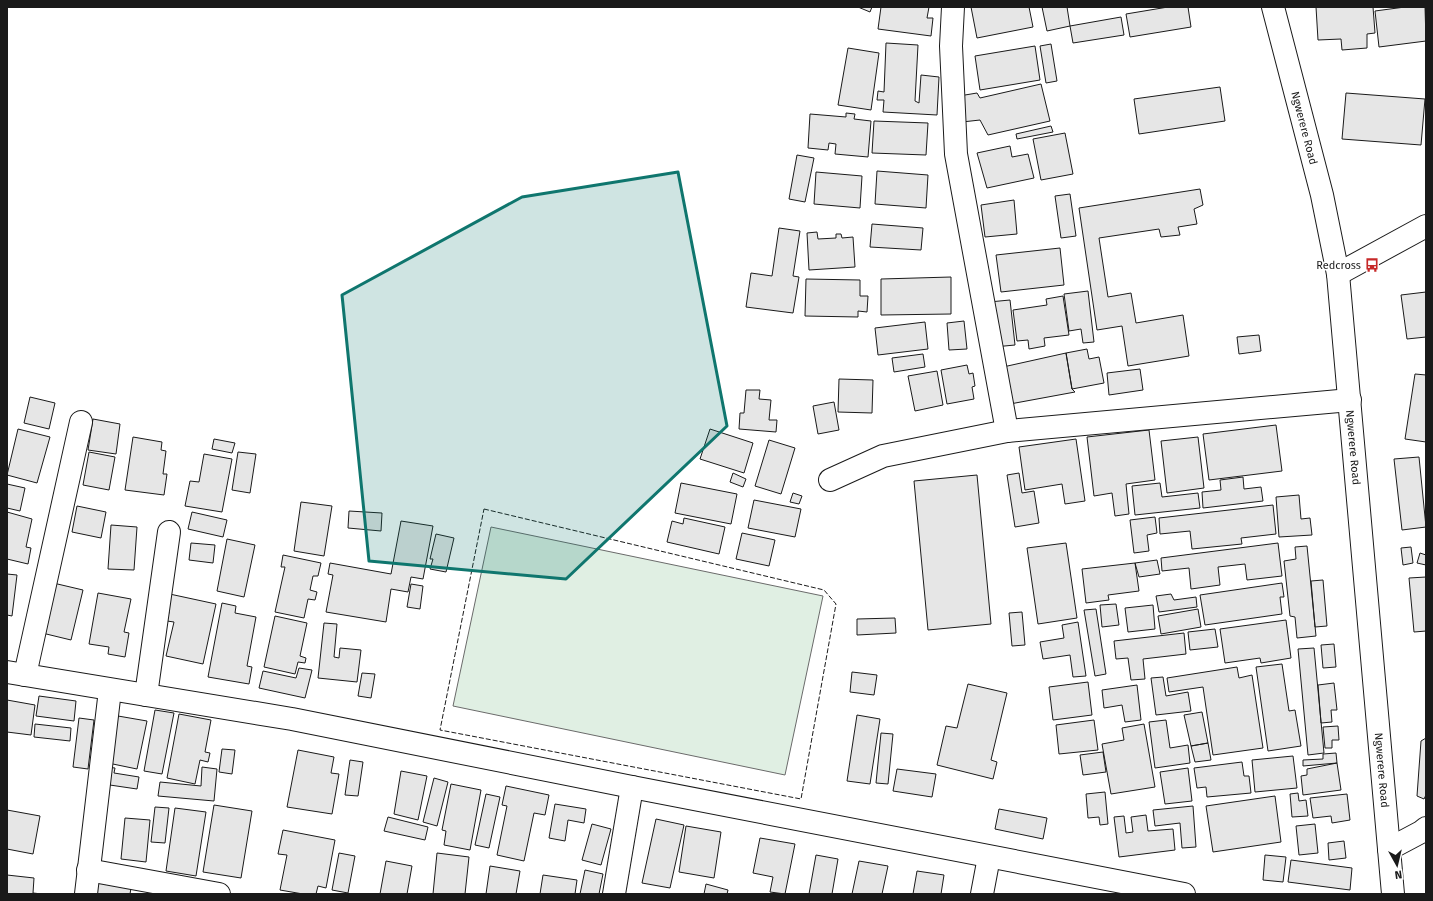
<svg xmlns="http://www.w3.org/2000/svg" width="1433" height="901" viewBox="0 0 1433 901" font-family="'Fira Sans',sans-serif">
<rect width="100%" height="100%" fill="#fff"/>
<path fill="#e0efe3" stroke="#6a6a6a" d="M 491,527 L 823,596 L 785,775 L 453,706 Z"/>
<path fill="#e6e6e6" stroke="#1a1a1a" d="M 858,7 L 872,7 L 870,12 Z
M 881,7 L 929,7 L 927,18 L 933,18 L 931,36 L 878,29 Z
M 971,7 L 1029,7 L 1033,27 L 977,38 Z
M 1042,7 L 1067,7 L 1070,26 L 1047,31 Z
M 1168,7 L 1188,7 L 1191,27 L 1130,37 L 1126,14 Z
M 1316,7 L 1373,7 L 1375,33 L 1367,34 L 1367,48 L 1342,50 L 1341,39 L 1318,40 Z
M 1405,7 L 1425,7 L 1426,41 L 1379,47 L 1375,11 Z
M 1121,17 L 1124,35 L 1073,43 L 1070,26 Z
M 886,43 L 918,45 L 915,101 L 919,103 L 921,75 L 939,77 L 937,115 L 883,112 L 884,100 L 877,100 L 878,91 L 884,92 Z
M 1051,44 L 1057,81 L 1046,83 L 1040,46 Z
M 1035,46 L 1040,80 L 980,90 L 975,56 Z
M 848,48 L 879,53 L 871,110 L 838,105 Z
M 1041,84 L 1050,121 L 988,135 L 980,120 L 962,122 L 959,96 L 977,93 L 980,98 Z
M 1220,87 L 1225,121 L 1139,134 L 1134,99 Z
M 1346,93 L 1425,99 L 1421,145 L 1342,139 Z
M 846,113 L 855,114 L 854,119 L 871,121 L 868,157 L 835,154 L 836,144 L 829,143 L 828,150 L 808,148 L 810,114 L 846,117 Z
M 874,121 L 928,123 L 926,155 L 872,153 Z
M 1051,126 L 1053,132 L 1017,139 L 1016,134 Z
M 1065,133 L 1073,174 L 1041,180 L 1033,139 Z
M 1010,146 L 1012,157 L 1028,154 L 1034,178 L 987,188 L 977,153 Z
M 797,155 L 814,158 L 805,202 L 789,199 Z
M 877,171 L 928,175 L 926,208 L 875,204 Z
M 816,172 L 862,176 L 860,208 L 814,204 Z
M 1200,189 L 1203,205 L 1194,209 L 1197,224 L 1178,227 L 1180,235 L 1161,237 L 1159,229 L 1099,238 L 1108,297 L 1131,293 L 1136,323 L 1183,315 L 1189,356 L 1128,366 L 1122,326 L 1097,330 L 1079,208 Z
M 1070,194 L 1076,236 L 1061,238 L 1055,196 Z
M 1014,200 L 1017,234 L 985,237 L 981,205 Z
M 872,224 L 923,228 L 921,250 L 870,247 Z
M 779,228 L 800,231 L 793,276 L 799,277 L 793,313 L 746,307 L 751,273 L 772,276 Z
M 817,232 L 818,239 L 836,238 L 836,234 L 841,234 L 842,238 L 853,237 L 855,267 L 809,270 L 807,233 Z
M 1060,248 L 1064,285 L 1001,292 L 996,255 Z
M 951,277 L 951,314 L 881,315 L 881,279 Z
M 806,279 L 860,280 L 860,296 L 868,296 L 867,312 L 858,311 L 858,317 L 805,316 Z
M 1088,291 L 1094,342 L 1083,343 L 1081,329 L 1069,331 L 1064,294 Z
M 1426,292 L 1426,337 L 1407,339 L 1401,295 Z
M 1063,296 L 1069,335 L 1044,338 L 1045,346 L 1029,349 L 1028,340 L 1017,341 L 1013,310 L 1047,305 L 1046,299 Z
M 1010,300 L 1015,345 L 994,347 L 989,302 Z
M 964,321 L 967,349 L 949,350 L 947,323 Z
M 925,322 L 928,349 L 878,355 L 875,328 Z
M 1259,335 L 1261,351 L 1239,354 L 1237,337 Z
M 1087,349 L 1089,359 L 1099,357 L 1104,383 L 1072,389 L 1066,353 Z
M 1066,353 L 1072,389 L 1075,392 L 1010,404 L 1003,367 Z
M 923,354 L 925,367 L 894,372 L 892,358 Z
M 967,365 L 969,374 L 973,373 L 975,386 L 972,387 L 974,399 L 947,404 L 941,370 Z
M 1140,369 L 1143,390 L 1109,395 L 1107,373 Z
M 937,371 L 943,405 L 915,411 L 908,376 Z
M 1415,374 L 1426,375 L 1426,442 L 1405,439 Z
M 839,379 L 873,380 L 872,413 L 838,412 Z
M 746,390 L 760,390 L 759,399 L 771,400 L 769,420 L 777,420 L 776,432 L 739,429 L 740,413 L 744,413 Z
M 30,397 L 55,403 L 49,429 L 24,423 Z
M 834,402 L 839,430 L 818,434 L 813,406 Z
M 93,419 L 120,424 L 116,454 L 88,450 Z
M 1276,425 L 1282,471 L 1209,480 L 1203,434 Z
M 18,429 L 50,437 L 37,483 L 7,475 Z
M 710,429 L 753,443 L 744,473 L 700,459 Z
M 1149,430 L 1155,480 L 1126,484 L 1129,514 L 1115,516 L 1112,493 L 1094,496 L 1087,437 Z
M 133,437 L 162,442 L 161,450 L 166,451 L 163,474 L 167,474 L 164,495 L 125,490 Z
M 1198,437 L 1204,488 L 1167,493 L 1161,441 Z
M 214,439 L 235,443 L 232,453 L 212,449 Z
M 1076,439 L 1085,501 L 1065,504 L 1062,484 L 1025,490 L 1019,447 Z
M 769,440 L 795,448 L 781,494 L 755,486 Z
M 89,452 L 115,457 L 109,490 L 83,485 Z
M 238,452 L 256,454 L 250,493 L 232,490 Z
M 204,454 L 232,459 L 222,512 L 185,506 L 190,481 L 199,482 Z
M 1419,457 L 1426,527 L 1402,530 L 1394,459 Z
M 733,473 L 746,479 L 743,487 L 730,482 Z
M 1019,473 L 1022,493 L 1034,491 L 1039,523 L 1015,527 L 1007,475 Z
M 977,475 L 991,624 L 928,630 L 914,481 Z
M 1243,477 L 1244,489 L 1261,487 L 1263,501 L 1203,508 L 1202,492 L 1221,490 L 1220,480 Z
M 681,483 L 737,494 L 731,524 L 675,513 Z
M 1160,483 L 1162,497 L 1198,493 L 1200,508 L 1135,515 L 1132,486 Z
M 7,484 L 25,488 L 20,511 L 7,508 Z
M 793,493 L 802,496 L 799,504 L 790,502 Z
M 1299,495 L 1301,519 L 1310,518 L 1312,535 L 1279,537 L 1276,497 Z
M 754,500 L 801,509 L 795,537 L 748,528 Z
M 301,502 L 332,506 L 324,556 L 294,551 Z
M 1273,505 L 1276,534 L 1241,538 L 1242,544 L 1192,549 L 1190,531 L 1160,534 L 1159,518 Z
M 77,506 L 106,512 L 101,538 L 72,532 Z
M 349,511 L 382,513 L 381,531 L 348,528 Z
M 7,512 L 32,519 L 26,547 L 31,548 L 28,564 L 7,559 Z
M 192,512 L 227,520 L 223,537 L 188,529 Z
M 1155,517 L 1157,533 L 1147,535 L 1149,551 L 1134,553 L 1130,520 Z
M 684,518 L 725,527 L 719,554 L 667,542 L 672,521 L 683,524 Z
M 401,521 L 433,526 L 423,579 L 411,577 L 408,592 L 391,589 L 386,622 L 326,612 L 333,575 L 328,574 L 330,563 L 391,574 Z
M 111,525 L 137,527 L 134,570 L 108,569 Z
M 742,533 L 775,540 L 769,566 L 736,559 Z
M 436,534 L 454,538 L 446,572 L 430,569 L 433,559 L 430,559 Z
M 227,539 L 255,545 L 244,597 L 217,591 Z
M 191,543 L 215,545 L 213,563 L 189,560 Z
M 1066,543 L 1077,618 L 1038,624 L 1027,548 Z
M 1278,543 L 1282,576 L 1247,580 L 1245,564 L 1218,567 L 1220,585 L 1191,589 L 1189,568 L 1162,571 L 1161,558 Z
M 1307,546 L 1316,636 L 1297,638 L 1295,617 L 1290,616 L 1284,561 L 1296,559 L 1295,547 Z
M 1411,547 L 1413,563 L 1403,565 L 1401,548 Z
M 1420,553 L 1426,555 L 1426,565 L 1417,563 Z
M 283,555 L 321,563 L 318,576 L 313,576 L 310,590 L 317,592 L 315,600 L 308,599 L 304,618 L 275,612 L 285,567 L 281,567 Z
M 1157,560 L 1160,574 L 1139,577 L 1135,563 Z
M 1135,563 L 1139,591 L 1108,595 L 1109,600 L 1086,603 L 1082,569 Z
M 7,574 L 17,575 L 12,616 L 7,615 Z
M 1426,577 L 1426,631 L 1414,632 L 1409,578 Z
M 1323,580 L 1327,626 L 1315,627 L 1311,581 Z
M 49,582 L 83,590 L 71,640 L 38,632 Z
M 1282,583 L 1284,597 L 1280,597 L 1282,614 L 1205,625 L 1200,595 Z
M 411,584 L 423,586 L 420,609 L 407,607 Z
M 98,593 L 131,599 L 124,632 L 129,633 L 125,657 L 108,654 L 109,647 L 89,644 Z
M 165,593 L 216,604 L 203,664 L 166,656 L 174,622 L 167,621 L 169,612 L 161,611 Z
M 1171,594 L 1174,600 L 1196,597 L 1197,607 L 1159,612 L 1156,596 Z
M 222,603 L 236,606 L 235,613 L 256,617 L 247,666 L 252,667 L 249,684 L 208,677 Z
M 1116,604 L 1119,625 L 1102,627 L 1100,605 Z
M 1153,605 L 1155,629 L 1128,632 L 1125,608 Z
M 1096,609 L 1106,674 L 1095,676 L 1084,610 Z
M 1198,609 L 1201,627 L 1161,634 L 1158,616 Z
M 1022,612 L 1025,645 L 1012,646 L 1009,613 Z
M 275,616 L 307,623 L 300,656 L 306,658 L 305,663 L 298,662 L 295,674 L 264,667 Z
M 895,618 L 896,633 L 857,635 L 857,619 Z
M 1286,620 L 1291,658 L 1261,663 L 1260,658 L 1225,663 L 1220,629 Z
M 1078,622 L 1086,676 L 1073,677 L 1070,655 L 1043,659 L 1040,642 L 1064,638 L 1062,625 Z
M 324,623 L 337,624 L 334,657 L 339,658 L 340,648 L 361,650 L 357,682 L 318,678 Z
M 1215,629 L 1218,647 L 1190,650 L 1188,632 Z
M 1184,633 L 1186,654 L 1143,659 L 1145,679 L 1131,680 L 1128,658 L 1116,659 L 1114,641 Z
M 1334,644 L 1336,667 L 1323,668 L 1321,645 Z
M 1314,648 L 1324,753 L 1308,755 L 1298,649 Z
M 1282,664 L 1289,711 L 1295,710 L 1301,746 L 1268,751 L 1256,667 Z
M 1237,667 L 1239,678 L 1252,675 L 1263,748 L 1213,755 L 1203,687 L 1169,692 L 1167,678 Z
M 299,668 L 312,670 L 305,698 L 259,688 L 263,671 L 296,678 Z
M 852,672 L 877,675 L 874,695 L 850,692 Z
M 362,673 L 375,674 L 371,698 L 358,696 Z
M 1163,677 L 1166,696 L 1188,692 L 1191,711 L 1156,715 L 1151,678 Z
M 1088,682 L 1092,715 L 1053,720 L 1049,687 Z
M 1334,683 L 1337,710 L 1331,710 L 1332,722 L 1321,723 L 1318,685 Z
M 968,684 L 1007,693 L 991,760 L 997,762 L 993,779 L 937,765 L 946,726 L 957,728 Z
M 1137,685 L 1141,720 L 1125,722 L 1122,705 L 1104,708 L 1102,690 Z
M 39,696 L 76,701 L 74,721 L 36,716 Z
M 7,700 L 35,705 L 31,735 L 7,732 Z
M 155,710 L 174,713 L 162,774 L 144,771 Z
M 1202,712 L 1208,743 L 1191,746 L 1184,715 Z
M 179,714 L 211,720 L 205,752 L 210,753 L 208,762 L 200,760 L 195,784 L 167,778 Z
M 857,715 L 880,719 L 870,784 L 847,781 Z
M 118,716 L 147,721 L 137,769 L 108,763 Z
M 79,718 L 94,720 L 88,769 L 73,767 Z
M 1094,720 L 1098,750 L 1059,754 L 1056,725 Z
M 1166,720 L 1170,748 L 1188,745 L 1190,763 L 1155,768 L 1149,722 Z
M 35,724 L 71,728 L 70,741 L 34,737 Z
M 1144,724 L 1155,787 L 1111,794 L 1102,744 L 1124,740 L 1122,728 Z
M 1338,726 L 1339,740 L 1332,740 L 1332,748 L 1325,748 L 1323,727 Z
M 881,733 L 893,734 L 888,784 L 876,783 Z
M 1426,738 L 1426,795 L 1424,799 L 1417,796 L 1421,741 Z
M 1208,743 L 1211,760 L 1195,762 L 1191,746 Z
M 222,749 L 235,750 L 232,774 L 219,772 Z
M 298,750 L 334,757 L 331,773 L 339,774 L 332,814 L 287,807 Z
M 1103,752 L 1106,772 L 1083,775 L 1080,755 Z
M 1336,753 L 1337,763 L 1303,766 L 1303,760 L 1323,759 L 1323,754 Z
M 1293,756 L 1297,788 L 1255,792 L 1252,760 Z
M 350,760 L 363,762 L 358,796 L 345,795 Z
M 1242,762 L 1244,776 L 1249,776 L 1251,793 L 1207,797 L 1206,787 L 1197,788 L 1194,768 Z
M 1337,763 L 1341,790 L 1303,795 L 1301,776 L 1307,775 L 1307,769 Z
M 106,767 L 115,768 L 114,773 L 139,777 L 137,789 L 103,784 Z
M 202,767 L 217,769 L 214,801 L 158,796 L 160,782 L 201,786 Z
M 1188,768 L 1192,801 L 1165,804 L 1160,772 Z
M 897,769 L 936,774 L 932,797 L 893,791 Z
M 401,771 L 427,776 L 418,820 L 394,814 Z
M 434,778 L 448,782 L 437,826 L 423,822 Z
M 451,784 L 481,790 L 470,850 L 444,845 L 446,831 L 442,830 Z
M 506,786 L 549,795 L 545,815 L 534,813 L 524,861 L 497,855 L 507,806 L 502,805 Z
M 1105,792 L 1108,824 L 1100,825 L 1099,817 L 1088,818 L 1086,794 Z
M 1298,793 L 1299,801 L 1306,800 L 1308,816 L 1292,817 L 1290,794 Z
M 486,794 L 500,797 L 489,848 L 475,845 Z
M 1347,794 L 1350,820 L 1332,823 L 1331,816 L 1313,818 L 1310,798 Z
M 1275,796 L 1281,842 L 1213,852 L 1206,806 Z
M 555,804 L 586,809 L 584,823 L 568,820 L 565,841 L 549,838 Z
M 214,805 L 252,811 L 241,878 L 203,872 Z
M 1193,806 L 1196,847 L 1182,848 L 1180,823 L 1155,826 L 1153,810 Z
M 155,807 L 169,808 L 165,843 L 151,842 Z
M 175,808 L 206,812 L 196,876 L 166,871 Z
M 999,809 L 1047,818 L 1043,839 L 995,829 Z
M 7,810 L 40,816 L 33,854 L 7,849 Z
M 1146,815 L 1148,831 L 1173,829 L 1175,850 L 1119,857 L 1114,817 L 1124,816 L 1126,833 L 1133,832 L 1131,817 Z
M 388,817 L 428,827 L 425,840 L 384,831 Z
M 125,818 L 150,820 L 146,862 L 121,859 Z
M 656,819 L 684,825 L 670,888 L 642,883 Z
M 592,824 L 611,829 L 601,865 L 582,860 Z
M 1315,824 L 1318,853 L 1299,855 L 1296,826 Z
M 686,826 L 721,832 L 714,878 L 679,872 Z
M 283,830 L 335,840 L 326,888 L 318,886 L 316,894 L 303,894 L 280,890 L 287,855 L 278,854 Z
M 760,838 L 795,844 L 785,894 L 770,892 L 773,877 L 753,873 Z
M 1344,841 L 1346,858 L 1329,860 L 1328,843 Z
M 339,853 L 355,856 L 348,893 L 332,890 Z
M 437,853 L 469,857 L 465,894 L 433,894 Z
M 816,855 L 838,859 L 832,894 L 809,894 Z
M 1265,855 L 1286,857 L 1283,882 L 1263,880 Z
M 1291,860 L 1352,868 L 1350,890 L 1288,882 Z
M 386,861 L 412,866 L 407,894 L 380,894 Z
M 859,861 L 888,866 L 882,894 L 852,894 Z
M 490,866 L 520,871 L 516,894 L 486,894 Z
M 585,870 L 603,874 L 599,894 L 580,894 Z
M 917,871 L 944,875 L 941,894 L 913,894 Z
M 7,875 L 34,878 L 33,893 L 42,894 L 7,894 Z
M 543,875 L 577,880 L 575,894 L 540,894 Z
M 98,877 L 132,882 L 130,894 L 96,894 Z
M 706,884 L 728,890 L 727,894 L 704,894 Z"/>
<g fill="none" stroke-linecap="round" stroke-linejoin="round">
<defs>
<g id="minor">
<path d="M 953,7 L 951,46 L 956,154 L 1007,431"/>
<path id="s1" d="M 1273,7 L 1322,195 L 1338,274 L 1393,894"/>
<path d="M 1338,274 L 1426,226"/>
<path d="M 830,480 L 883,456 L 1007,431 L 1350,400"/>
<path d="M 7,672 L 292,719 L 632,787 L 1184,894"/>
<path d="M 25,675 L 81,422"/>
<path d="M 146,695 L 169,532"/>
<path d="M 1389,849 L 1421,832 L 1426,828"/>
<path d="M 88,870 L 219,894"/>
<path d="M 86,894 L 110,690"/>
<path d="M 614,894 L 632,787"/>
<path d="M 982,894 L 989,857"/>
</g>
</defs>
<use href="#minor" stroke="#1a1a1a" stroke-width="24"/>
<use href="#minor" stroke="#fff" stroke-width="22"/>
<path stroke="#1a1a1a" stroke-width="1" stroke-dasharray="5 2" stroke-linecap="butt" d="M 484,509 L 824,590 L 836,604 L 801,799 L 440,730 Z"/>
</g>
<path fill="#0f766e" fill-opacity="0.2" stroke="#0f766e" stroke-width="3" stroke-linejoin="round" d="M 678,172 L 727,426 L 566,579 L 369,561 L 342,295 L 522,197 Z"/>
<defs>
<symbol id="bus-bare" viewBox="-9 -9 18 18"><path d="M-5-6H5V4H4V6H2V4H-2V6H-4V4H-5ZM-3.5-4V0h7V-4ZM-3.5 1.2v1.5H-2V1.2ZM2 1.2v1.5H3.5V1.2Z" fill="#c62828" stroke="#fff" stroke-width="2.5" paint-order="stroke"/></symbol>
</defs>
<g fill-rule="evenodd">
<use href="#bus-bare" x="1362" y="255" width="20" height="20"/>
</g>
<g text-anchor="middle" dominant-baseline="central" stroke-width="3" stroke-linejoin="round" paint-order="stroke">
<g font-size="11" fill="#1a1a1a" stroke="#fff">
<text stroke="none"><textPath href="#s1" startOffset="125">Ngwerere Road</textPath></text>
<text stroke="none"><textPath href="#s1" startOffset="449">Ngwerere Road</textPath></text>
<text stroke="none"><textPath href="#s1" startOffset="773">Ngwerere Road</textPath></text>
</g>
<g font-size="11" fill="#1a1a1a" stroke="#fff" text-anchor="end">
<text x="1361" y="265">Redcross</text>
</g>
</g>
<rect width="1433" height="901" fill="none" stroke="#1a1a1a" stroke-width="16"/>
<g transform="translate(1397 865) rotate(172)" stroke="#ffffff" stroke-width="3" paint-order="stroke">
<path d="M0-3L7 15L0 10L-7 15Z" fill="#1a1a1a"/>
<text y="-6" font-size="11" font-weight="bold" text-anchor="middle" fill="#1a1a1a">N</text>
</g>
</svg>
